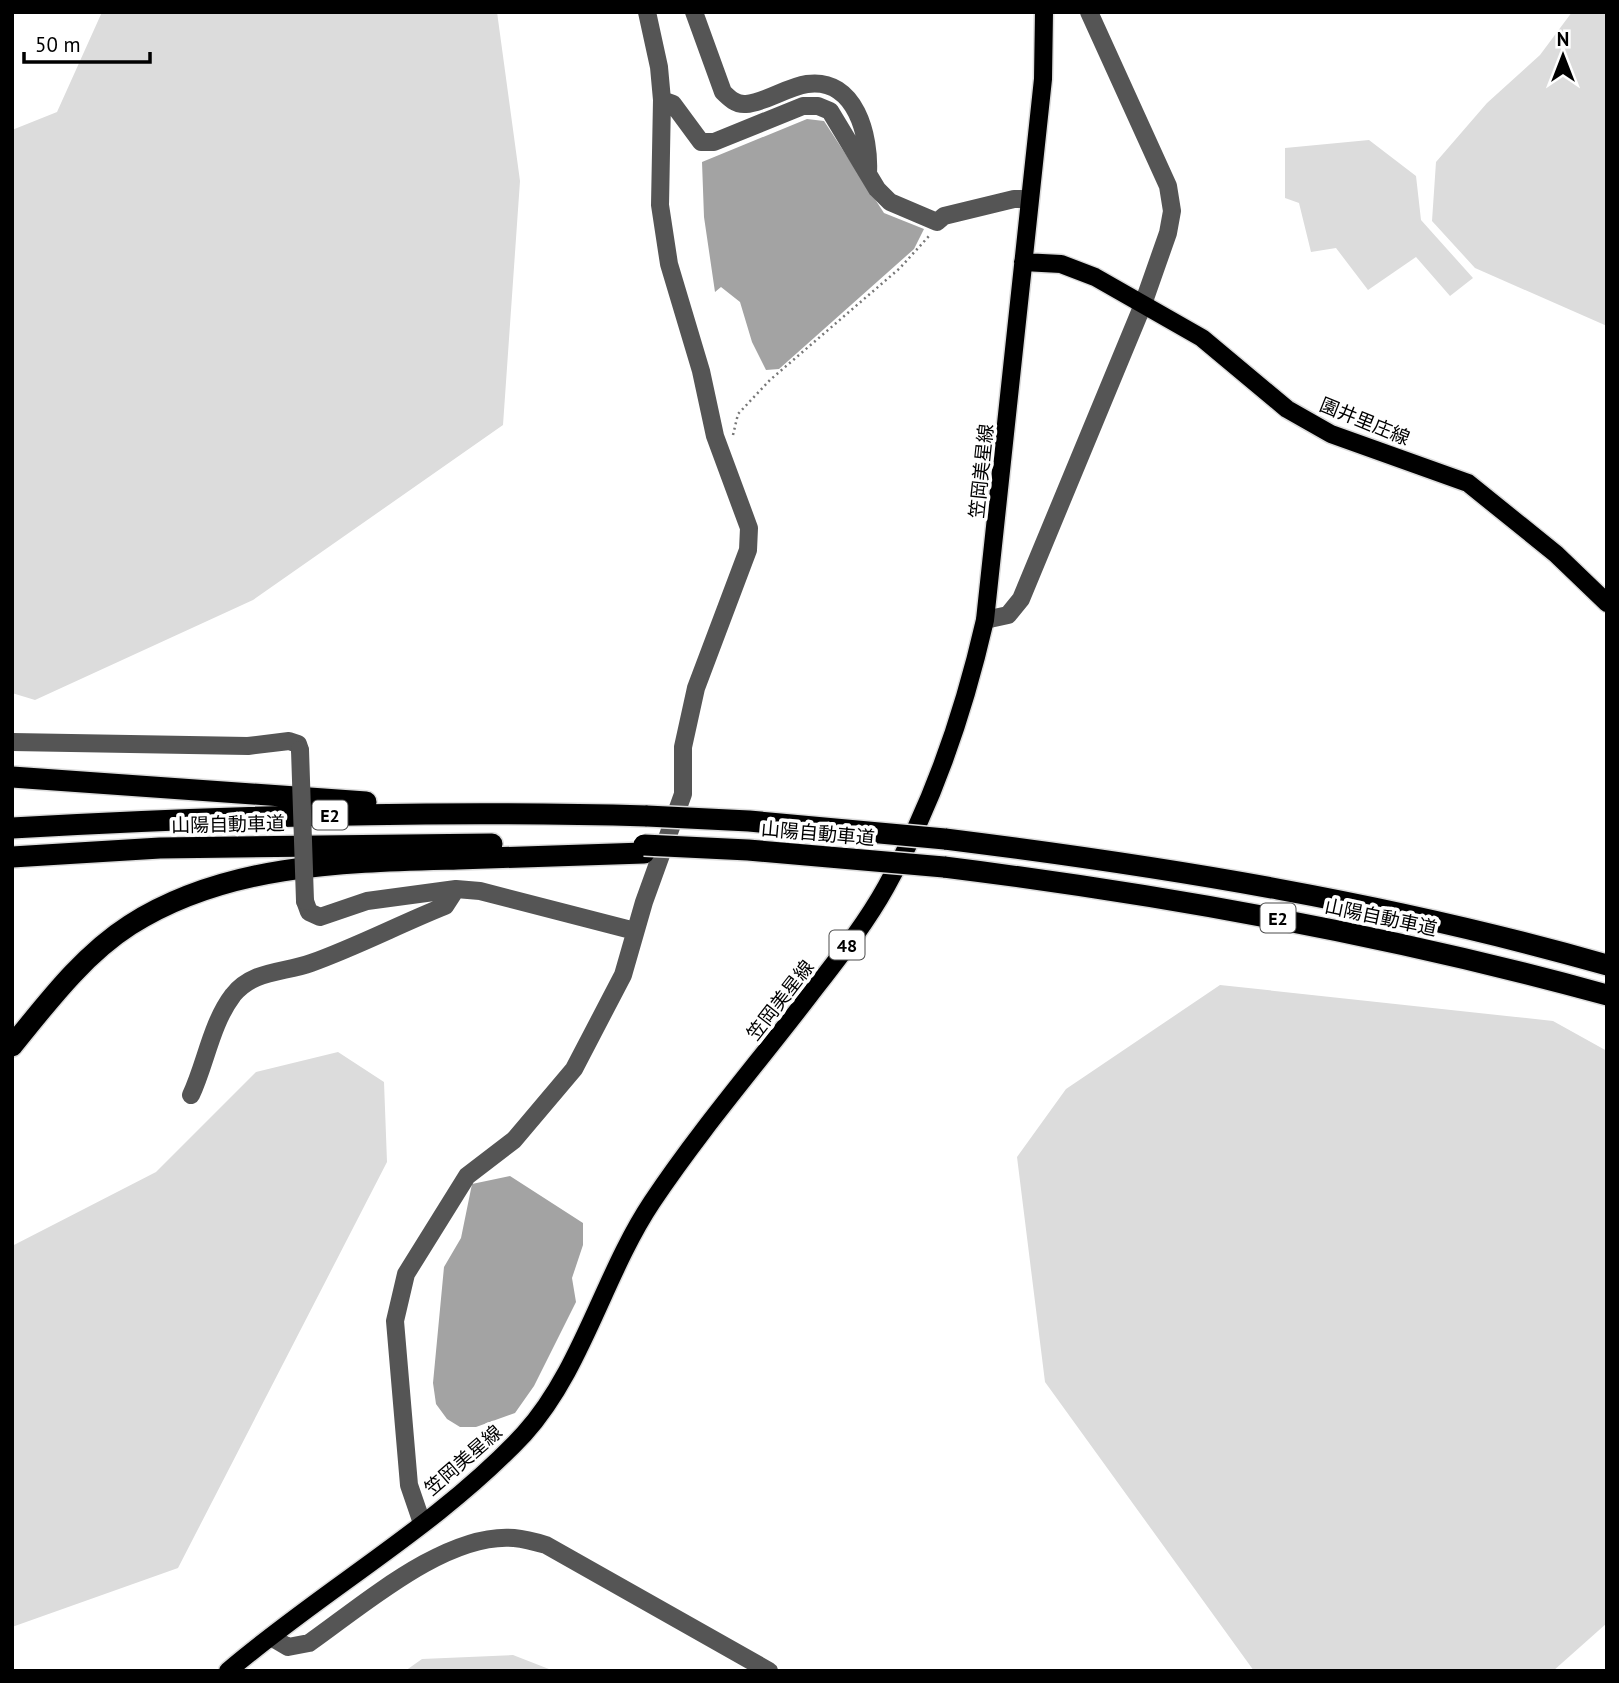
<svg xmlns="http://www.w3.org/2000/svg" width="1619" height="1683" viewBox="0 0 1619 1683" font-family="'PT Sans','Noto Sans JP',sans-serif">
<rect width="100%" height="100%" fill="#fff"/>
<path fill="#dcdcdc" d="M 102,12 L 497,12 L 520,181 L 503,425 L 253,600 L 35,700 L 12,693 L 12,130 L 57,112 Z
M 1572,12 L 1607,12 L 1607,326 L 1475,268 L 1432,221 L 1436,162 L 1487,103 L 1540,55 Z
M 1369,140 L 1416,176 L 1421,220 L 1473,278 L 1450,296 L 1416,257 L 1368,290 L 1336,248 L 1311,252 L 1299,203 L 1285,198 L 1285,148 Z
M 1220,985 L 1553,1021 L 1607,1051 L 1607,1623 L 1553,1671 L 1254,1671 L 1045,1382 L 1017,1157 L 1066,1089 Z
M 338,1052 L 384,1082 L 387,1162 L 178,1568 L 12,1627 L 12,1246 L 156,1172 L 256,1072 Z
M 513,1655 L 554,1671 L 405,1671 L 422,1659 Z"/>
<path fill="#a3a3a3" d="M 807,119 L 824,121 L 884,213 L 924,229 L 914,249 L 779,369 L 766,370 L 752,342 L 740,302 L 721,287 L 715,292 L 704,217 L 702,162 Z
M 510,1176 L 583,1223 L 583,1245 L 572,1278 L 576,1302 L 534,1386 L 515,1413 L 476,1427 L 460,1427 L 447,1419 L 436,1404 L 433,1383 L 444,1267 L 461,1238 L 472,1184 Z"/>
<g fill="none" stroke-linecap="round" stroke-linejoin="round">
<defs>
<path id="major" d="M 1023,262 L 1061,264 L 1095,277 L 1202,338 L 1287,409 L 1331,434 L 1468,483 L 1556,554 L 1607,603
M 228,1671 C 324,1589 438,1526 524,1434 C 582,1370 604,1274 652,1202 C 700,1130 757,1064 809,996 C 836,961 865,925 886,887 C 933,804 964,712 985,620 L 1043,79 L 1044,12"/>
<path id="highway" d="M 12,777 L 366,802
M 12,828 C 224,816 435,810 647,816
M 945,839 C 1169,867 1390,903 1607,965
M 12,857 L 160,848 L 492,844
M 944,867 C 1168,895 1389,935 1607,995
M 12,1046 C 47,1003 83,955 130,925 C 227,863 347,862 458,859 C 520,857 582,855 644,853"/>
</defs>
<use href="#major" stroke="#dbdbdb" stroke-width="21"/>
<use href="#highway" stroke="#dbdbdb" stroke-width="24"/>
<path stroke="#777" stroke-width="2.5" stroke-dasharray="2 3.5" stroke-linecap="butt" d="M 733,435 L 738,414 L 770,380 L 900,268 L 929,236"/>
<path stroke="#555" stroke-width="18" d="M 694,12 L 723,92 C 729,98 736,105 746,104 C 764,103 787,87 807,84 C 856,77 870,137 868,173
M 662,100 L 673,104 L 701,142 L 714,142 L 803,106 L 818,106 L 830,111 L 877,189 L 890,202 L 937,222 L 944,216 L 1014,199 L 1029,199
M 985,620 L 1008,615 L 1021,599 L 1142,307 L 1168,233 L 1172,211 L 1168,186 L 1089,12
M 12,742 L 248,746 L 289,741 L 298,744 L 300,750
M 305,901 L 309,912 L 320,917 L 367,901 L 456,889 L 480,891 L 635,931
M 191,1095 C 206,1063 211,1024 233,995 C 253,970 283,973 311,963 C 356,947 400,924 445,906 L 456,889
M 422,1523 L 409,1485 L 395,1321 L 406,1274 L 467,1176 L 514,1140 L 574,1069 L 623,975 L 644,902 L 683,794 L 683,747 L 696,688 L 748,550 L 749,528 L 715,436 L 701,371 L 669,264 L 660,205 L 662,100 L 659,67 L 647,12
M 271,1637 L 288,1647 L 309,1643 C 362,1606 446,1532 514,1538 C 525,1539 536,1542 546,1545 L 769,1671"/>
<use href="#major" stroke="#000" stroke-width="18"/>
<use href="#highway" stroke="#000" stroke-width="21"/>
<defs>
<path id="highway-bridge" d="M 647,816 L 749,821 L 945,839
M 644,845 L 748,850 L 944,867"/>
</defs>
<use href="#highway-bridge" stroke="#dbdbdb" stroke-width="24" stroke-linecap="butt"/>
<path stroke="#555" stroke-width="18" d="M 300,750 L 305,901"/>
<use href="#highway-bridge" stroke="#000" stroke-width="21"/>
</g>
<g text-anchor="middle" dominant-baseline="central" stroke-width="7" stroke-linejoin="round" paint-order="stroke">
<g fill="#fff" stroke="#4c4c4c" stroke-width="2">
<rect x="312.5" y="800.5" width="35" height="29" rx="5"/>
<rect x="1260.5" y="903.5" width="35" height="29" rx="5"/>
<rect x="829.5" y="930.5" width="35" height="29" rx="5"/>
</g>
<g font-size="18" font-weight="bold" fill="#000">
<text x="330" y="815">E2</text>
<text x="1278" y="918">E2</text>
<text x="847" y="945">48</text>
</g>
<g font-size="19" fill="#000" stroke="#fff">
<text transform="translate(1365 421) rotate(22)">園井里庄線</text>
<text transform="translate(981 471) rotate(-84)">笠岡美星線</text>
<text transform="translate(228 824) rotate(-1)">山陽自動車道</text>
<text transform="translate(818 833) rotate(5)">山陽自動車道</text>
<text transform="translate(1381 917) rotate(12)">山陽自動車道</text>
<text transform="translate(780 1000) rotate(-52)">笠岡美星線</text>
<text transform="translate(463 1460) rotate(-41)">笠岡美星線</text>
</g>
</g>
<rect width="1619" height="1683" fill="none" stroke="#000000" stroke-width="28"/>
<g transform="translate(1563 56)" stroke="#ffffff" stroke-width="5" paint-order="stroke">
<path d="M0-5L12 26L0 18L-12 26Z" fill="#000000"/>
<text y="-10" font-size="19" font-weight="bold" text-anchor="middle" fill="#000000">N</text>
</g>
<path d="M24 52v10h126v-10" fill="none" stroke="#000000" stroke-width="3.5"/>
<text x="35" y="52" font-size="21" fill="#000000" stroke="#ffffff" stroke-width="5" paint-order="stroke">50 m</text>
</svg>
